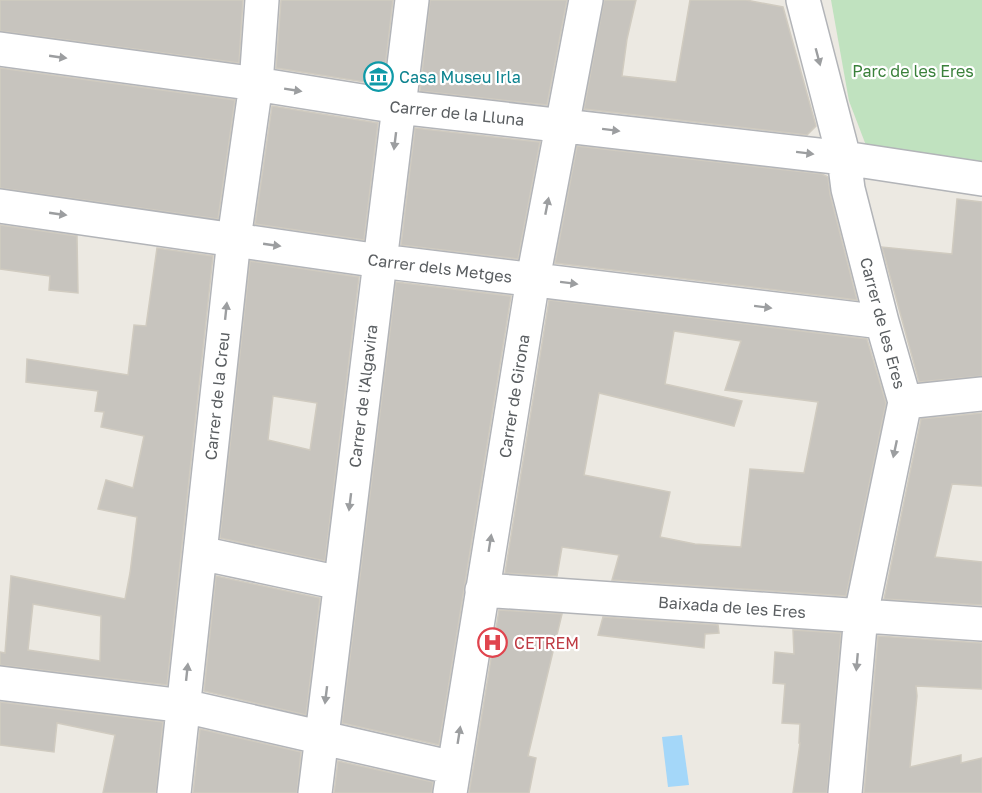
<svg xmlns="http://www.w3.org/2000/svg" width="982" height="793" viewBox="0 0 982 793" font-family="'Golos Text',sans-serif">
<rect width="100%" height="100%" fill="#ece9e2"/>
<path fill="#c0e2bf" d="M 831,0 L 982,0 L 982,165 L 867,148 L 849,101 Z"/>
<path fill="#a4d7f9" d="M 682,735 L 689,785 L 668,787 L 662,737 Z"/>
<path fill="#c7c4be" stroke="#d0cbc0" stroke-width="1.5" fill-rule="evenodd" d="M 0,0 L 243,0 L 239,63 L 0,31 Z
M 281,0 L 393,0 L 383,85 L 276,68 Z
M 430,0 L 567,0 L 547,105 L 420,91 Z
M 604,0 L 636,0 L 627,39 L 622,76 L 676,82 L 690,0 L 746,0 L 783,7 L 816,126 L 807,135 L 584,109 Z
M 0,68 L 235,100 L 218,219 L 0,188 Z
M 272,106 L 378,123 L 364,240 L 255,224 Z
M 415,128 L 540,142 L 518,259 L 401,245 Z
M 577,146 L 822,174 L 828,177 L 830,194 L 857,300 L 555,263 Z
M 957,199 L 982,202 L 982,376 L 919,382 L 882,247 L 952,254 Z
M 0,225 L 77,236 L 78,293 L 49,290 L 50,276 L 0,269 Z
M 157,248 L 213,256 L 167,685 L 0,665 L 0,652 L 5,653 L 11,576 L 125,599 L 130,573 L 137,517 L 98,509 L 106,480 L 133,488 L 144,436 L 101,427 L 104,412 L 95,411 L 98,391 L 26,382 L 27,359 L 128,375 L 134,325 L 146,326 ZM 33,604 L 101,616 L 100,661 L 28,650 Z
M 250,261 L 359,277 L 325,561 L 220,538 ZM 273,396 L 317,403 L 310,450 L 268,440 Z
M 396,282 L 511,296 L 439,745 L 342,723 Z
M 549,300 L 867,339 L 886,403 L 846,596 L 612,580 L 619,555 L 562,547 L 557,576 L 505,573 ZM 674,331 L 741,341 L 725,390 L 818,402 L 804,473 L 750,469 L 741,547 L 695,544 L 660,537 L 670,492 L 584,475 L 599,393 L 734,426 L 742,401 L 665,384 Z
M 982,413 L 982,486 L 952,484 L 935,557 L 982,562 L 982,605 L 884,599 L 921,419 Z
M 216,576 L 320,598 L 306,715 L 204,691 Z
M 499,610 L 562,614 L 528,756 L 536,758 L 529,793 L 469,793 Z
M 603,617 L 718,625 L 719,633 L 705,634 L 704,648 L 598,635 Z
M 793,630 L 841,633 L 827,793 L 793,793 L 800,743 L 799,743 L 800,724 L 782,723 L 785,684 L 773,683 L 775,652 L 794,654 Z
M 878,636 L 982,643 L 982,689 L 916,686 L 917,696 L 910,767 L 961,755 L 961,763 L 982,758 L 982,793 L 864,793 Z
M 0,702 L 163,722 L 156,793 L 103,793 L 115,735 L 57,723 L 54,752 L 0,745 Z
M 200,729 L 301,752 L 297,793 L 193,793 Z
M 338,761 L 433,782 L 432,793 L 334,793 Z"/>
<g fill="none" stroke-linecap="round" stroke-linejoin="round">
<defs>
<path id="street" d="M 803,0 L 844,158 L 848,189 L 882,322 L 905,402 L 861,615 L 845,793
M 0,49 L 256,84 L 399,107 L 844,158 L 982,179
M 0,206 L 380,261 L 882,322
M 905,402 L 982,394
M 200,553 L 340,583
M 482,590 L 982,624
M 0,683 L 184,706 L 454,768
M 174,793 L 234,239 L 256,84 L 262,0
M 315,793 L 412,0
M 450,793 L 533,279 L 586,0"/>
</defs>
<use href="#street" stroke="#b2b4b8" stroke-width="36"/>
<use href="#street" stroke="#fff" stroke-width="33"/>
</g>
<defs><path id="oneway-solid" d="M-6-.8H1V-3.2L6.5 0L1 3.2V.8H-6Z" transform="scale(1.5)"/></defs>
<g fill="#9c9ea0">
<use href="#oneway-solid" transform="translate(58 57) rotate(8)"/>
<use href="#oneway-solid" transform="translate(818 57) rotate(75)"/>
<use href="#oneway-solid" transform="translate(293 90) rotate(9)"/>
<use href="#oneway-solid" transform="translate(611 130) rotate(7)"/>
<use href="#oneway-solid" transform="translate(395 141) rotate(97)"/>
<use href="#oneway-solid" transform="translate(805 153) rotate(7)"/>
<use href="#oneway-solid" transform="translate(547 206) rotate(-79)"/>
<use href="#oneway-solid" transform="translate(58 214) rotate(8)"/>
<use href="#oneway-solid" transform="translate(272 245) rotate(8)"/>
<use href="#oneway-solid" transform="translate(569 283) rotate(7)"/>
<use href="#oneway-solid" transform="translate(763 307) rotate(7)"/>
<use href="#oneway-solid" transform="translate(226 311) rotate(-84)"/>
<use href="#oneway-solid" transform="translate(895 449) rotate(102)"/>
<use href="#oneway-solid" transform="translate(350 502) rotate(97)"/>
<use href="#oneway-solid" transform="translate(490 543) rotate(-81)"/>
<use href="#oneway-solid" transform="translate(857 662) rotate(95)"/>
<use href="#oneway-solid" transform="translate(187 672) rotate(-84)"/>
<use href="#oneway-solid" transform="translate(326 695) rotate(97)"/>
<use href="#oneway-solid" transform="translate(459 735) rotate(-81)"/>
</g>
<defs>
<symbol id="museum-ring" viewBox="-11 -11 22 22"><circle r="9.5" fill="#fff" stroke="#0f9aa8" stroke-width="1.5"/><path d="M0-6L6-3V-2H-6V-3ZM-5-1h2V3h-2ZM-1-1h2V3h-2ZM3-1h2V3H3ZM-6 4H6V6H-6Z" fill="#0f9aa8"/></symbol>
<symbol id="hospital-ring" viewBox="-11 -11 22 22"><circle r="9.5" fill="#fff" stroke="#e0444e" stroke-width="1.5"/><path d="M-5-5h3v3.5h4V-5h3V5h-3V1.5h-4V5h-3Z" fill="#e0444e"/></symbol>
</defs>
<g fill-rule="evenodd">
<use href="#museum-ring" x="362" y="60" width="33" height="33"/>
<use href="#hospital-ring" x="476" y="626" width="33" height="33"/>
</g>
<g text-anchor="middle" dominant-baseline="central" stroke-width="4.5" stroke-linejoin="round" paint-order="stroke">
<g font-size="16" fill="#3a813b" stroke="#fff">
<text x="913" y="71">Parc de les Eres</text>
</g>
<g font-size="16" fill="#0d838f" stroke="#fff" text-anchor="start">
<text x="399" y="77">Casa Museu Irla</text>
</g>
<g font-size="16" fill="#5a5e61" stroke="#fff">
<text transform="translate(457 113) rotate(6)">Carrer de la Lluna</text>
<text transform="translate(440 268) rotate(7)">Carrer dels Metges</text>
<text transform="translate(883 323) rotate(75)">Carrer de les Eres</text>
<text transform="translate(217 396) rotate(-84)">Carrer de la Creu</text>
<text transform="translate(363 396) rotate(-83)">Carrer de l'Algavira</text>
<text transform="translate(514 396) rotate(-81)">Carrer de Girona</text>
<text transform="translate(732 607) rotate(4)">Baixada de les Eres</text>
</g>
<g font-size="16" fill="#be3a42" stroke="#fff" text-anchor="start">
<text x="514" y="643">CETREM</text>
</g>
</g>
</svg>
